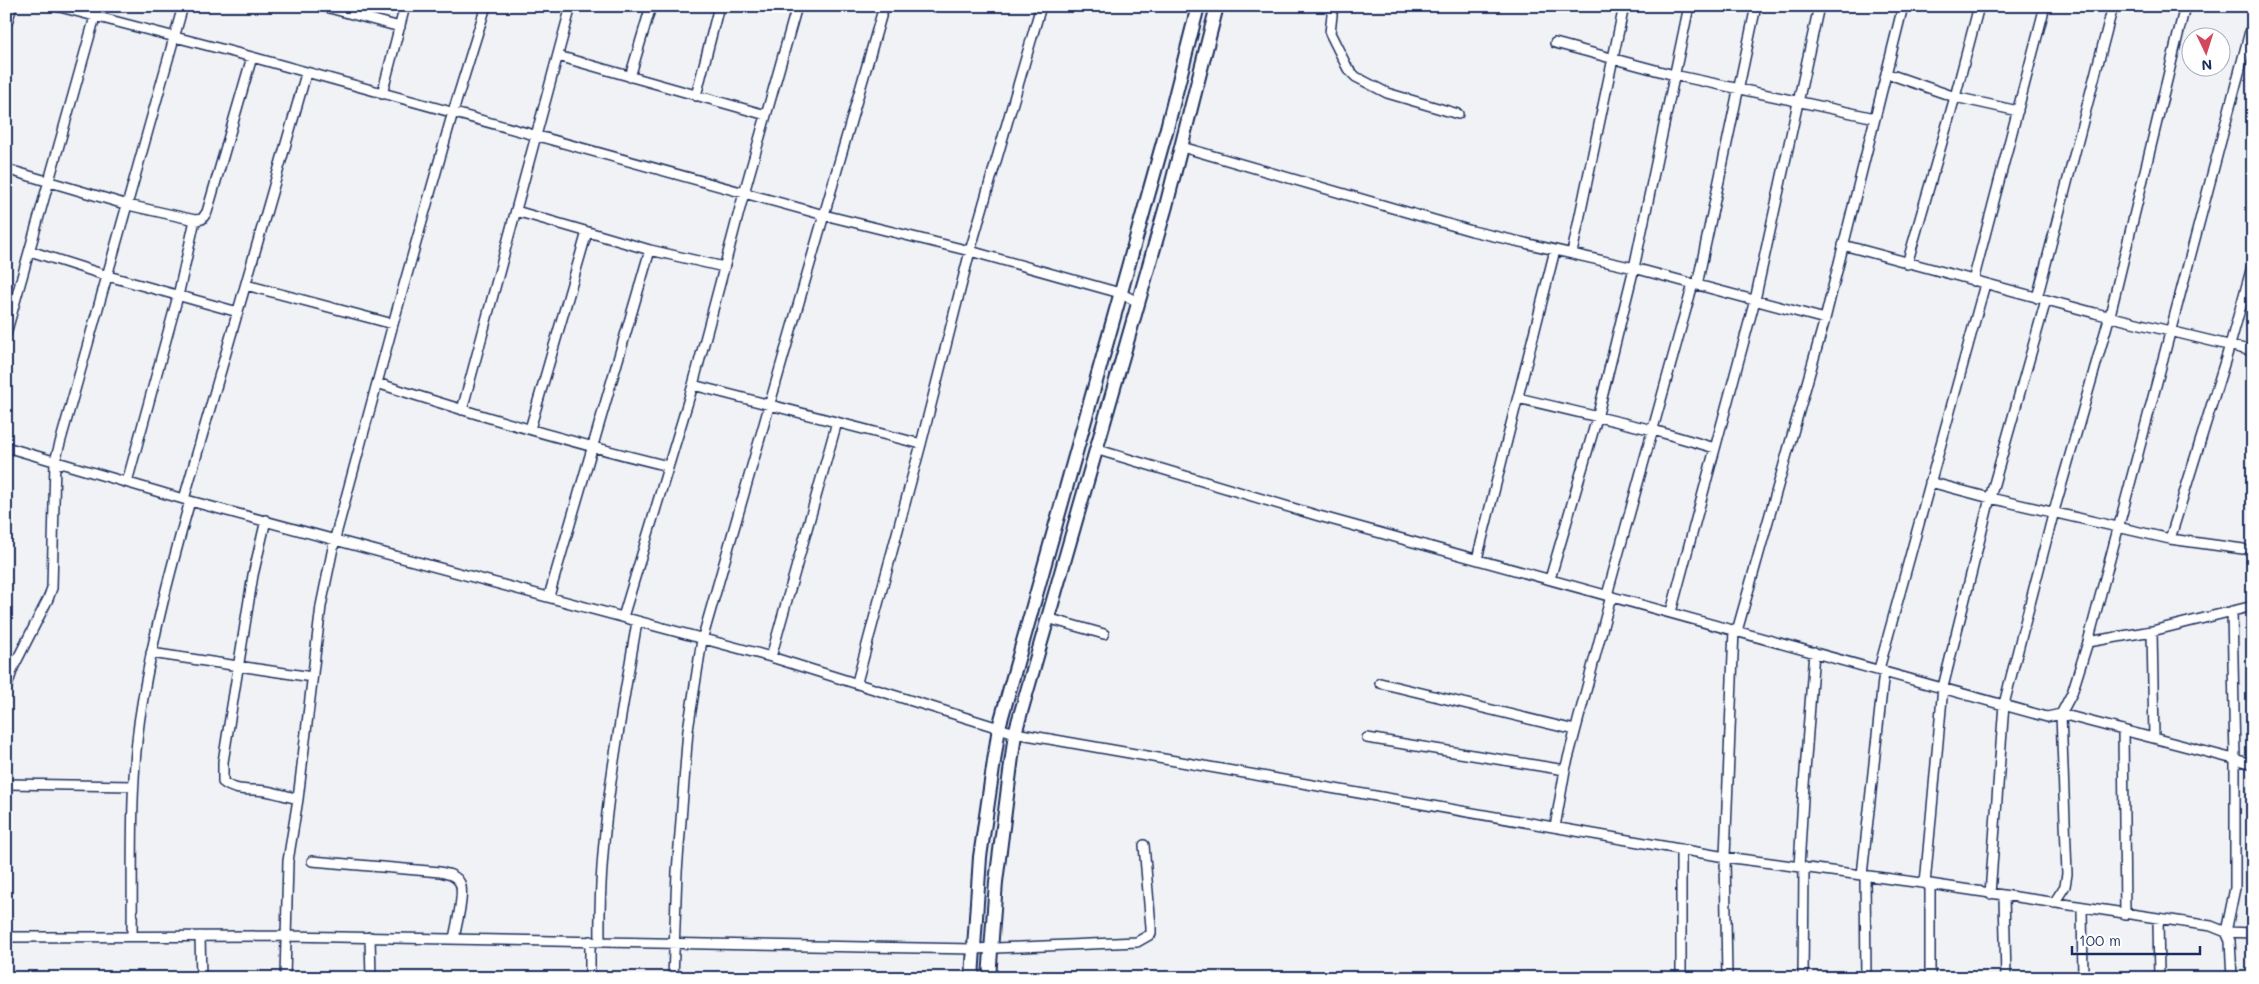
<svg xmlns="http://www.w3.org/2000/svg" width="2259" height="984" viewBox="0 0 2259 984" font-family="Mali,sans-serif">
<rect width="100%" height="100%" fill="#f1f2f5"/>
<filter id="ink" filterUnits="userSpaceOnUse"><feTurbulence type="fractalNoise" baseFrequency=".02" numOctaves="2"/><feDisplacementMap in="SourceGraphic" scale="10" xChannelSelector="R" yChannelSelector="G"/><feConvolveMatrix kernelMatrix="1 2 1 2 8 2 1 2 1" color-interpolation-filters="sRGB"/></filter>
<g filter="url(#ink)">
<g fill="none" stroke-linecap="round" stroke-linejoin="round">
<defs>
<path id="street" d="M 56,6 L 252,57 L 824,215 L 970,251 L 1120,293 L 1138,302
M 322,6 L 400,27
M 1333,6 L 1330,33 L 1348,69 L 1356,77 L 1387,93 L 1458,114
M 6,26 L 12,6
M 1555,43 L 1674,75 L 1875,118
M 558,56 L 766,115
M 1886,73 L 1955,97 L 2018,111
M 630,77 L 651,6
M 382,94 L 405,6
M 696,96 L 719,6
M 1182,147 L 1472,231 L 1634,268 L 1825,319
M 6,169 L 128,205 L 195,220 L 202,219 L 207,212 L 252,57
M 516,211 L 650,250 L 724,267
M 1843,245 L 2095,313 L 2253,351
M 30,251 L 108,276 L 238,312
M 1572,253 L 1624,6
M 1907,264 L 1955,97 L 1979,6
M 1973,281 L 2045,6
M 246,285 L 393,324
M 1697,285 L 1756,6
M 2037,298 L 2113,6
M 6,334 L 98,6
M 377,383 C 473,414 570,442 668,466
M 693,385 L 921,444
M 1518,398 L 1653,430 L 1715,448
M 462,410 L 571,6
M 530,429 L 587,232
M 6,447 L 190,501 L 771,657 L 1015,733 L 1725,857 L 1930,884 L 2211,926 L 2226,932 L 2253,933
M 1095,449 L 1319,516 L 2047,717 L 2061,714 L 2253,764
M 127,482 L 178,296 L 195,220
M 1930,482 L 1990,498 L 2170,539 L 2230,345 L 2253,263
M 184,499 L 306,74
M 266,520 L 253,575 L 223,762 L 223,782 C 235,792 251,789 266,791 C 277,793 287,796 298,799
M 2170,539 L 2243,549
M 1477,559 L 1555,250
M 1550,579 L 1597,418 L 1634,268 L 1689,6
M 1607,595 L 1693,284
M 549,596 L 650,250
M 2232,611 L 2235,760 L 2235,888 L 2226,932 L 2230,941 L 2232,978
M 1671,612 L 1755,300 L 1819,6
M 623,617 L 693,385 L 744,193 L 797,6
M 1047,618 L 1104,634
M 1737,631 L 1825,319 L 1903,6
M 2152,631 L 2154,738
M 2088,642 L 2253,20
M 151,653 L 312,677
M 771,657 L 837,422
M 1879,669 L 1985,284
M 857,682 L 921,444 L 970,251 L 1041,6
M 1380,683 L 1575,730
M 6,689 L 13,668 L 48,599 L 52,588 L 55,461 L 183,6
M 2123,730 L 2125,914
M 1367,738 L 1565,770
M 6,784 L 133,786
M 1555,827 L 1565,770 L 1611,596
M 1681,849 L 1681,978
M 312,861 L 440,872 C 448,874 456,875 460,883 C 465,894 456,926 454,939
M 1799,867 L 1803,798 L 1814,652
M 1862,875 L 1884,671
M 1865,876 L 1866,978
M 1925,884 L 1943,687 L 1990,498 L 2046,300
M 1930,884 L 1930,978
M 1990,894 L 2004,704 L 2054,511 L 2110,315 L 2185,6
M 2004,896 L 2006,978
M 2054,903 L 2065,886 L 2067,874 L 2061,714 L 2072,693 L 2088,642 L 2152,631 L 2253,606
M 2082,907 L 2083,978
M 2158,919 L 2159,978
M 132,936 C 133,859 129,780 142,704 C 153,635 171,568 190,501
M 200,936 L 201,978
M 6,937 L 285,936 L 974,949 L 1137,942 L 1151,934 L 1151,927 L 1144,845
M 370,937 L 371,978
M 590,941 L 590,978
M 600,941 C 598,834 619,728 637,622
M 285,978 L 288,861 L 298,799 L 321,606 L 335,538 L 393,324 L 453,112 L 486,6
M 673,978 L 677,872 L 688,730 L 702,640 L 884,6
M 1727,978 L 1725,857 L 1734,629
M 1803,978 L 1804,867"/>
<path id="secondary" d="M 972,978 L 980,857 L 999,727 L 1167,128 L 1198,6
M 989,978 L 996,882 L 1015,733 L 1166,206 L 1217,6"/>
</defs>
<use href="#street" stroke="#1b2f5e" stroke-width="12"/>
<use href="#secondary" stroke="#1b2f5e" stroke-width="16"/>
<use href="#street" stroke="#fff" stroke-width="9"/>
<use href="#secondary" stroke="#fff" stroke-width="12"/>
</g>
</g>
<rect width="2259" height="984" fill="none" stroke="#fff" stroke-width="25"/>
<rect x="12" y="12" width="2234" height="959" fill="none" stroke="#1b2f5e" stroke-width="2" filter="url(#ink)"/>
<g transform="translate(2206 52) rotate(176)"><circle r="24" fill="#ffffff" stroke="#a4acbf"/>
<path d="M0-4L9 19L0 12L-9 19Z" fill="#d1495b"/>
<text y="-8" font-size="14" font-weight="bold" text-anchor="middle" fill="#1b2f5e">N</text>
</g>
<path d="M2072 946v8h128v-8" fill="none" stroke="#1b2f5e" stroke-width="2.5"/>
<text x="2079" y="946" font-size="15" fill="#1b2f5e" stroke="#ffffff" stroke-width="4" paint-order="stroke">100 m</text>
</svg>
